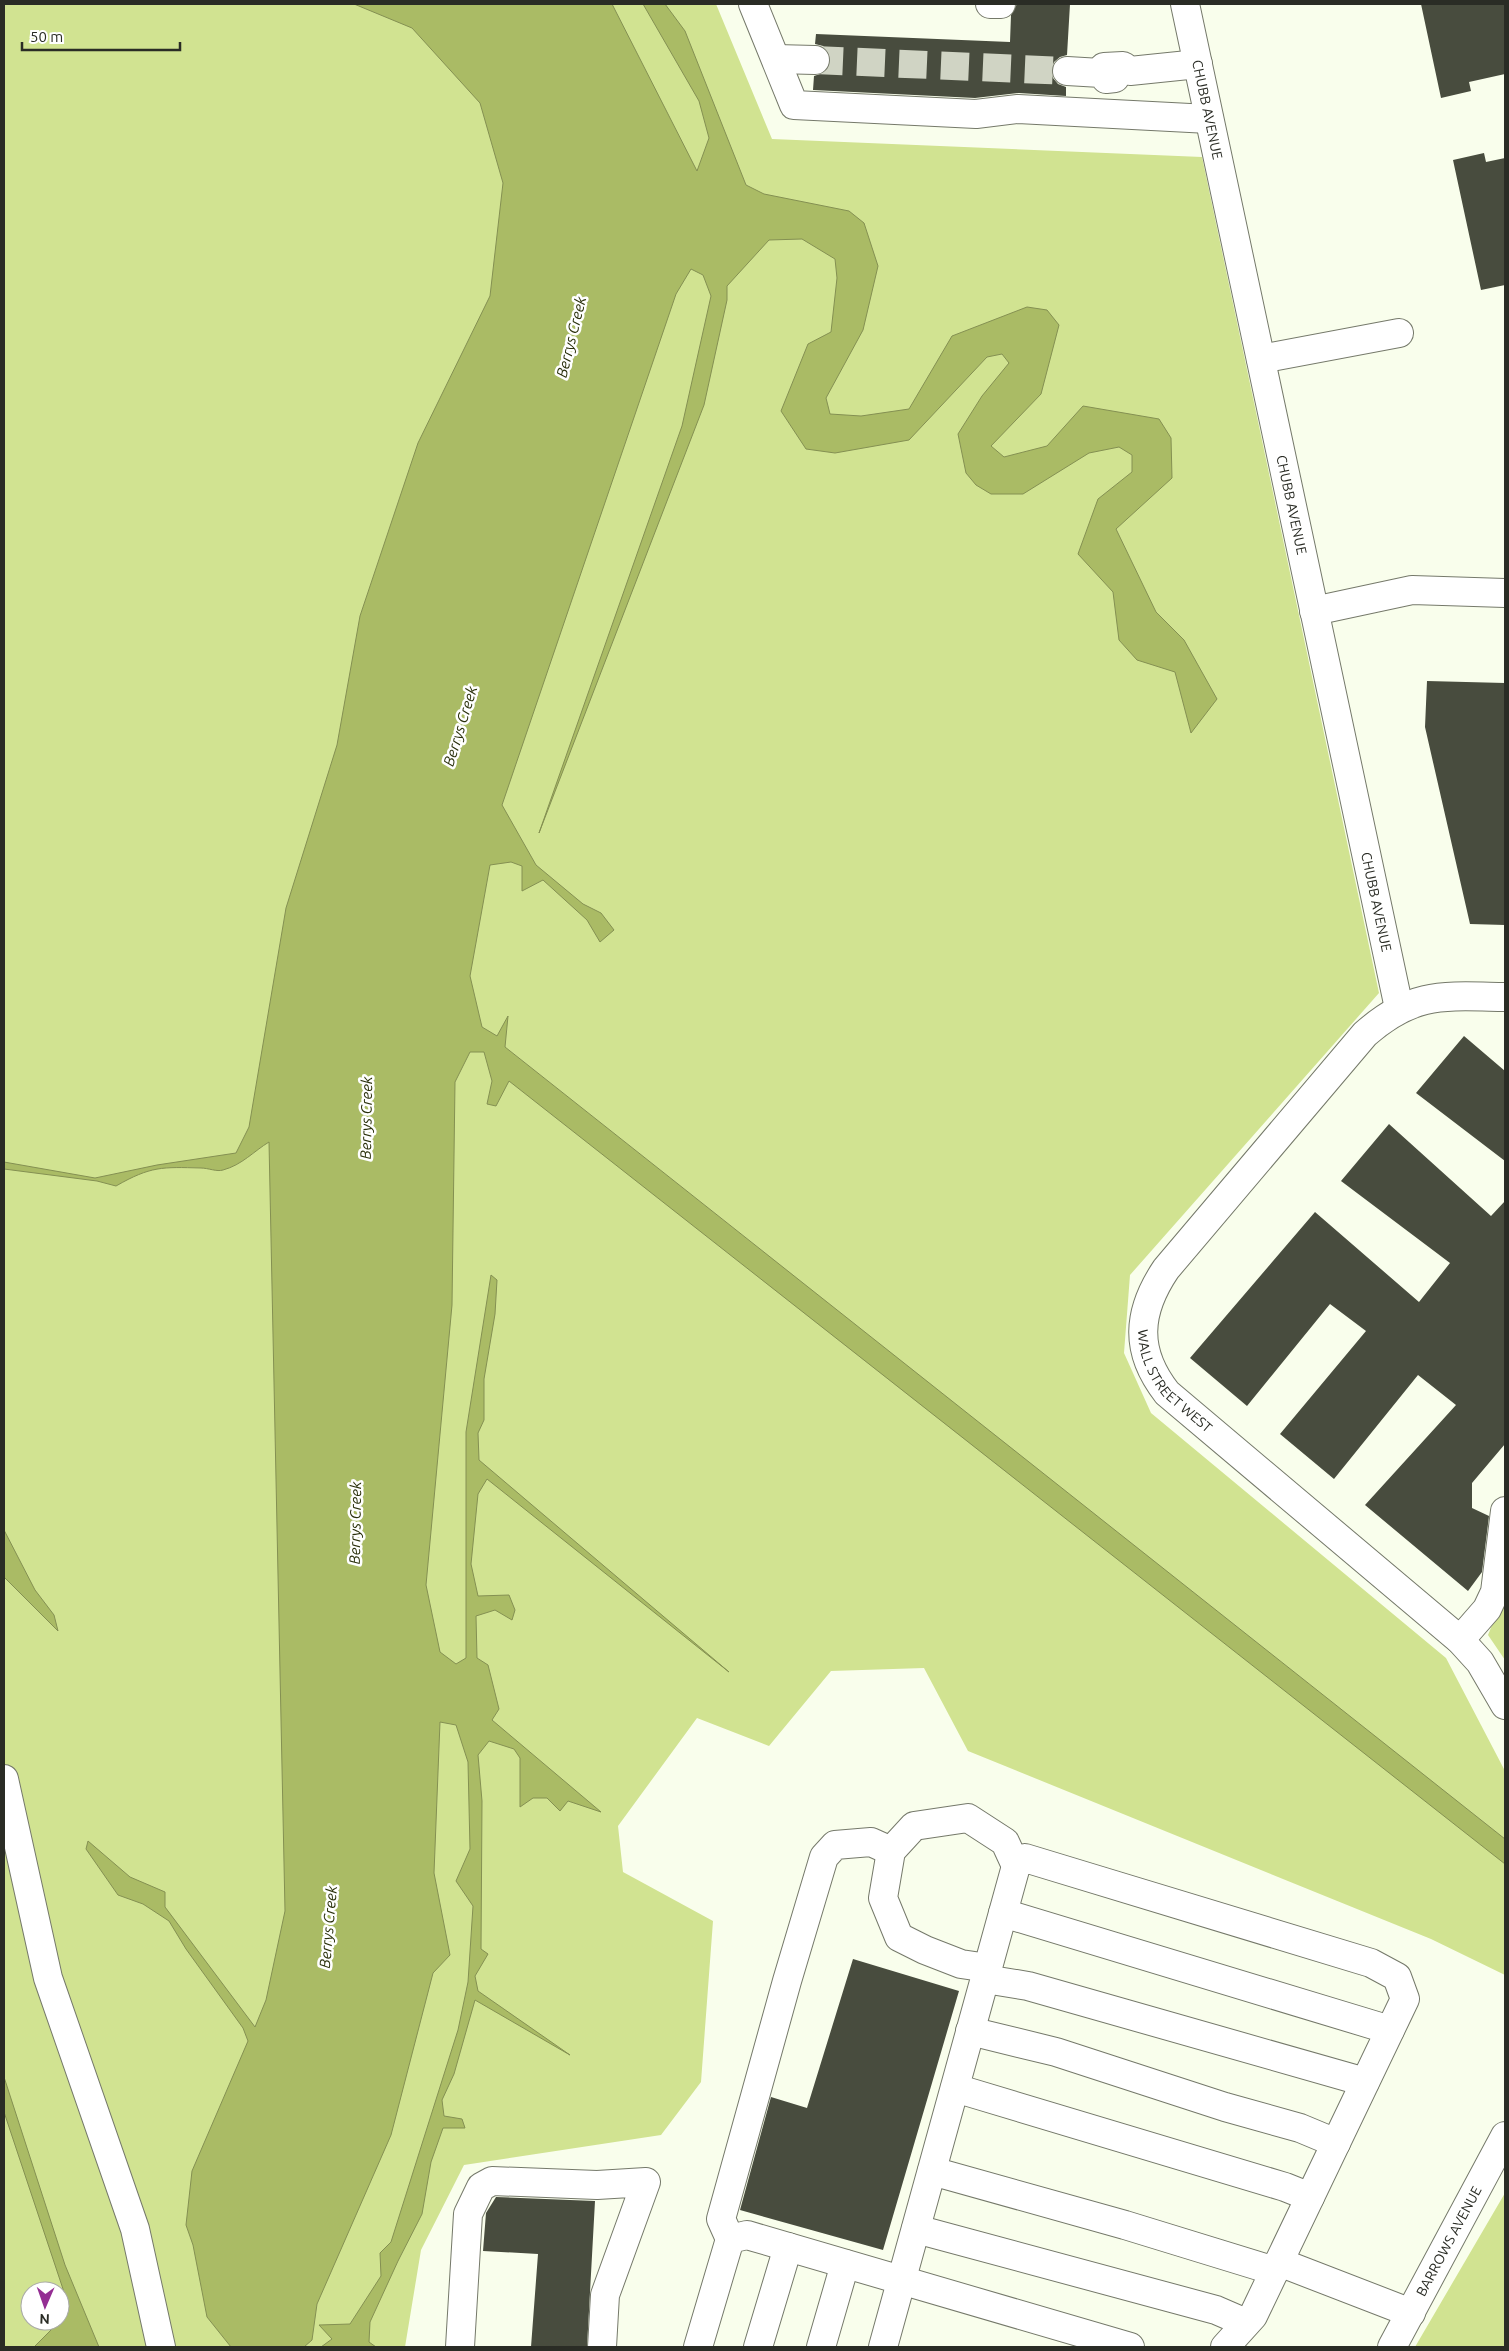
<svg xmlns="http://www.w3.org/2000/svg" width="1509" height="2351" viewBox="0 0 1509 2351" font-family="Ubuntu,sans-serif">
<rect width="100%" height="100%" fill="#f9feec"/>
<path fill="#d1e391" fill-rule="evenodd" d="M 4,4 L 716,4 L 772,139 L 1202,157 L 1379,993 L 1130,1275 L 1124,1353 L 1151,1413 L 1446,1658 L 1505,1771 L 1505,1975 L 1431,1939 L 968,1751 L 924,1668 L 831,1671 L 769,1746 L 697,1718 L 618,1826 L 623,1872 L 713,1921 L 701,2082 L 661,2135 L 464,2165 L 421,2250 L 405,2347 L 4,2347 ZM 30,2291 L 60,2291 L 60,2321 L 30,2321 Z
M 1505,1593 L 1505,1660 L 1488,1635 Z
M 1505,2193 L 1505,2347 L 1415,2347 Z"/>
<path fill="#aabb65" stroke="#849052" d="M 354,4 L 612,4 L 697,171 L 709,138 L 699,101 L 643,4 L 665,4 L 685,31 L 746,185 L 764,194 L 849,211 L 864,223 L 878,266 L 863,330 L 826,398 L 830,414 L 861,416 L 909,409 L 952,336 L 1027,307 L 1047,310 L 1059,325 L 1041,394 L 991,446 L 1004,457 L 1047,446 L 1083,406 L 1159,419 L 1171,438 L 1172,478 L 1116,529 L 1156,612 L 1184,640 L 1217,699 L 1191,733 L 1175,672 L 1137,660 L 1119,640 L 1113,592 L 1078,554 L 1098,499 L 1132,472 L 1132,455 L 1119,447 L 1089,453 L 1023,494 L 991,494 L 976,485 L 966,473 L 958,434 L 982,396 L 1009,363 L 1002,354 L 987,357 L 909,440 L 835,453 L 806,449 L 781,411 L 808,344 L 831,332 L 837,278 L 835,259 L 802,239 L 769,240 L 727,286 L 727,300 L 704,405 L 539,833 L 682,426 L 711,296 L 703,275 L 691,269 L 676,294 L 502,805 L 536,865 L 583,904 L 601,913 L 614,930 L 600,942 L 587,920 L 543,880 L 522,891 L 522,866 L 511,862 L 490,865 L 470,976 L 482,1027 L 497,1036 L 508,1016 L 505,1047 L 1505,1839 L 1505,1864 L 509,1081 L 496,1106 L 487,1104 L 492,1081 L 484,1052 L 470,1052 L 455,1082 L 452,1305 L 426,1585 L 440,1652 L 456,1664 L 466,1658 L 466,1432 L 491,1275 L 497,1280 L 495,1314 L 484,1379 L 484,1420 L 478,1433 L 479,1460 L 729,1672 L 487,1479 L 478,1494 L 471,1564 L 478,1596 L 509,1595 L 515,1610 L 512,1620 L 495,1610 L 476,1616 L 477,1658 L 488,1665 L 499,1709 L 492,1720 L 601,1812 L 568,1801 L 560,1811 L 547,1798 L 533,1798 L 520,1807 L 520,1758 L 514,1749 L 489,1741 L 478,1755 L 482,1801 L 481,1949 L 488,1954 L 475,1976 L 478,1991 L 570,2055 L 475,2000 L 454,2074 L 442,2100 L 444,2116 L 462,2119 L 465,2128 L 443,2128 L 431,2162 L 422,2214 L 398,2261 L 370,2322 L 369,2342 L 376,2347 L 321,2347 L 332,2339 L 319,2325 L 350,2324 L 381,2276 L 380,2253 L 391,2242 L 458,2030 L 468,1982 L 473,1906 L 456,1881 L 470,1849 L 468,1762 L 456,1725 L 440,1722 L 434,1873 L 450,1955 L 433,1973 L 391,2135 L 317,2304 L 312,2340 L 304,2347 L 231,2347 L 207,2317 L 193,2245 L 186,2225 L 192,2171 L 248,2041 L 243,2028 L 186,1949 L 169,1921 L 143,1904 L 118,1895 L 86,1849 L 88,1841 L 130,1877 L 165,1892 L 165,1907 L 255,2027 L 266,2000 L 285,1911 L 269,1142 C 254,1151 242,1165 223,1170 C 217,1172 208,1168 201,1168 C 162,1167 151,1166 116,1186 L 97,1181 L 4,1169 L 4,1162 L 95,1178 L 157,1165 L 236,1153 L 249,1127 L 286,908 L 337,745 L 360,616 L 418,443 L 490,296 L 503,183 L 480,103 L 412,28 Z
M 4,1530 L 35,1590 L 54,1615 L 58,1631 L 4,1577 Z
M 4,2077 L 65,2265 L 99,2347 L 34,2347 L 60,2321 L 69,2307 L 4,2112 Z"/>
<path fill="#484c3e" d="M 1017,4 L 1070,4 L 1067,55 L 1060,57 L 1054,62 L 1051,71 L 1053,78 L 1058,84 L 1066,87 L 1066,96 L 1019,93 L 975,98 L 813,90 L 814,76 L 823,73 L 828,69 L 831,61 L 828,52 L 823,46 L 815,44 L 816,34 L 1010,42 L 1011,15 Z
M 1421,4 L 1505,4 L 1505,74 L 1469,82 L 1471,91 L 1441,98 Z
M 1484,153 L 1486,162 L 1505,158 L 1505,285 L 1481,290 L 1453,160 Z
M 1427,681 L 1505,683 L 1505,925 L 1470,924 L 1425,727 Z
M 1464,1036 L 1505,1071 L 1505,1161 L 1416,1093 Z
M 1389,1124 L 1491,1216 L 1505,1201 L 1505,1444 L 1472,1483 L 1472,1508 L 1489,1516 L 1482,1572 L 1468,1591 L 1365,1505 L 1456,1405 L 1418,1375 L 1334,1479 L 1280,1434 L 1366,1331 L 1330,1304 L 1247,1406 L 1190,1358 L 1315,1212 L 1419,1302 L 1450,1263 L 1341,1181 Z
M 853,1959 L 959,1991 L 883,2250 L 740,2210 L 771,2097 L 807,2108 Z
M 496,2197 L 595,2201 L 587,2347 L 531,2347 L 538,2254 L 483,2251 L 486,2213 Z"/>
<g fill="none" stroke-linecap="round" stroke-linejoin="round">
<path stroke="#d0d4c4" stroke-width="28" stroke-dasharray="28 14" stroke-linecap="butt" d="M 815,60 L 1067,71"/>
<defs>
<g id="minor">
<path d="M 753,4 L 794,105 L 976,114 L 1018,109 L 1209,119"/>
<path d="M 990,4 L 1001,4"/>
<path id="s1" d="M 1185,4 L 1399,1008"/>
<path d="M 776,59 L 815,60"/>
<path d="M 1067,71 L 1101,73 L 1106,79 L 1115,78"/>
<path d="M 1101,73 L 1104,67 L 1123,66 L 1130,71 L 1198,64"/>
<path d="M 1261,359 L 1399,333"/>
<path d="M 1314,611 L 1412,590 L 1505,593"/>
<path id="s2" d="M 1505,997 C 1444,996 1414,991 1365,1034 L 1166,1269 C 1137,1312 1134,1351 1167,1393 L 1460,1640 L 1480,1662 L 1505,1705"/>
<path d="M 1460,1640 L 1487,1609 L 1495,1592 L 1505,1511"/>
<path d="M 4,1779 L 48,1978 L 135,2229 L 161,2347"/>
<path d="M 1003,1913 L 1390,2030"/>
<path d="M 988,1968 L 961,1964 L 925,1950 L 899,1937 L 883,1898 L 891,1851 L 914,1826 L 968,1818 L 1005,1842 L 1016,1866"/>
<path d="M 985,1979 L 1028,1986 L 1365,2082"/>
<path d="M 970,2031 L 1056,2052 L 1225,2107 L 1300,2128 L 1336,2143"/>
<path d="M 955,2088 L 1285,2187 L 1310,2197"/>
<path d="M 932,2171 L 1125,2225 L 1275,2271"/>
<path d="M 916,2229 L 1216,2310 L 1246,2323"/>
<path d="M 730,2239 L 721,2219 L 787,1981 L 824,1857 L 835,1845 L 871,1842 L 891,1851"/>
<path d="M 1279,2262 L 1411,2313"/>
<path d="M 460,2347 L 468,2214 L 481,2187 L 492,2181 L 597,2185 L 646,2182 L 605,2295 L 602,2347"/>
<path d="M 698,2347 L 730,2239 L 747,2235 L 1130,2347"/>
<path d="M 758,2347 L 788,2247"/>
<path d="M 821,2347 L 845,2264"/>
<path d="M 883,2347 L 1016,1866 L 1025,1858 L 1371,1963 L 1397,1977 L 1405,1999 L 1253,2316 L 1225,2347"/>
<path id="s3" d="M 1392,2347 L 1505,2136"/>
</g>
</defs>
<use href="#minor" stroke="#75796a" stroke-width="30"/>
<use href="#minor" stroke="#fff" stroke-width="28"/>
</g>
<g text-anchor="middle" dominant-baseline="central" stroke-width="5" stroke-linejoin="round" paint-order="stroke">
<g font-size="14" fill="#2a2c25" stroke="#fff">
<text stroke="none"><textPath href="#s1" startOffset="108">CHUBB AVENUE</textPath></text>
<text stroke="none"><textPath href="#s1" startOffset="512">CHUBB AVENUE</textPath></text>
<text stroke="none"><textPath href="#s1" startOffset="918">CHUBB AVENUE</textPath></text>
<text stroke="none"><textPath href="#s2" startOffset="586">WALL STREET WEST</textPath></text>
<text stroke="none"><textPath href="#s3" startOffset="120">BARROWS AVENUE</textPath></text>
</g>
<g font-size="15" font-style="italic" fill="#2a300b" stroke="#fff">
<text transform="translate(571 337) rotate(-76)">Berrys Creek</text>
<text transform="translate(460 726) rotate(-73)">Berrys Creek</text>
<text transform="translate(366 1118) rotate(-89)">Berrys Creek</text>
<text transform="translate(355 1523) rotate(-89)">Berrys Creek</text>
<text transform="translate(328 1927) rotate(-85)">Berrys Creek</text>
</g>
</g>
<rect width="1509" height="2351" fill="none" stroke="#2a2c25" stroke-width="10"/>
<g transform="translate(45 2306) rotate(182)"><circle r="24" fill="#ffffff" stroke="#aaaba8"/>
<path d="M0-4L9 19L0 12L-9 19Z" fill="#942e93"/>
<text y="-8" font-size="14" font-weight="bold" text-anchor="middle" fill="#2a2c25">N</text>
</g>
<path d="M22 42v8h158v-8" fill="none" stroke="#2a2c25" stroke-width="2.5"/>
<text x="30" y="42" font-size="15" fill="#2a2c25" stroke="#ffffff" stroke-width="4" paint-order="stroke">50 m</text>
</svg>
